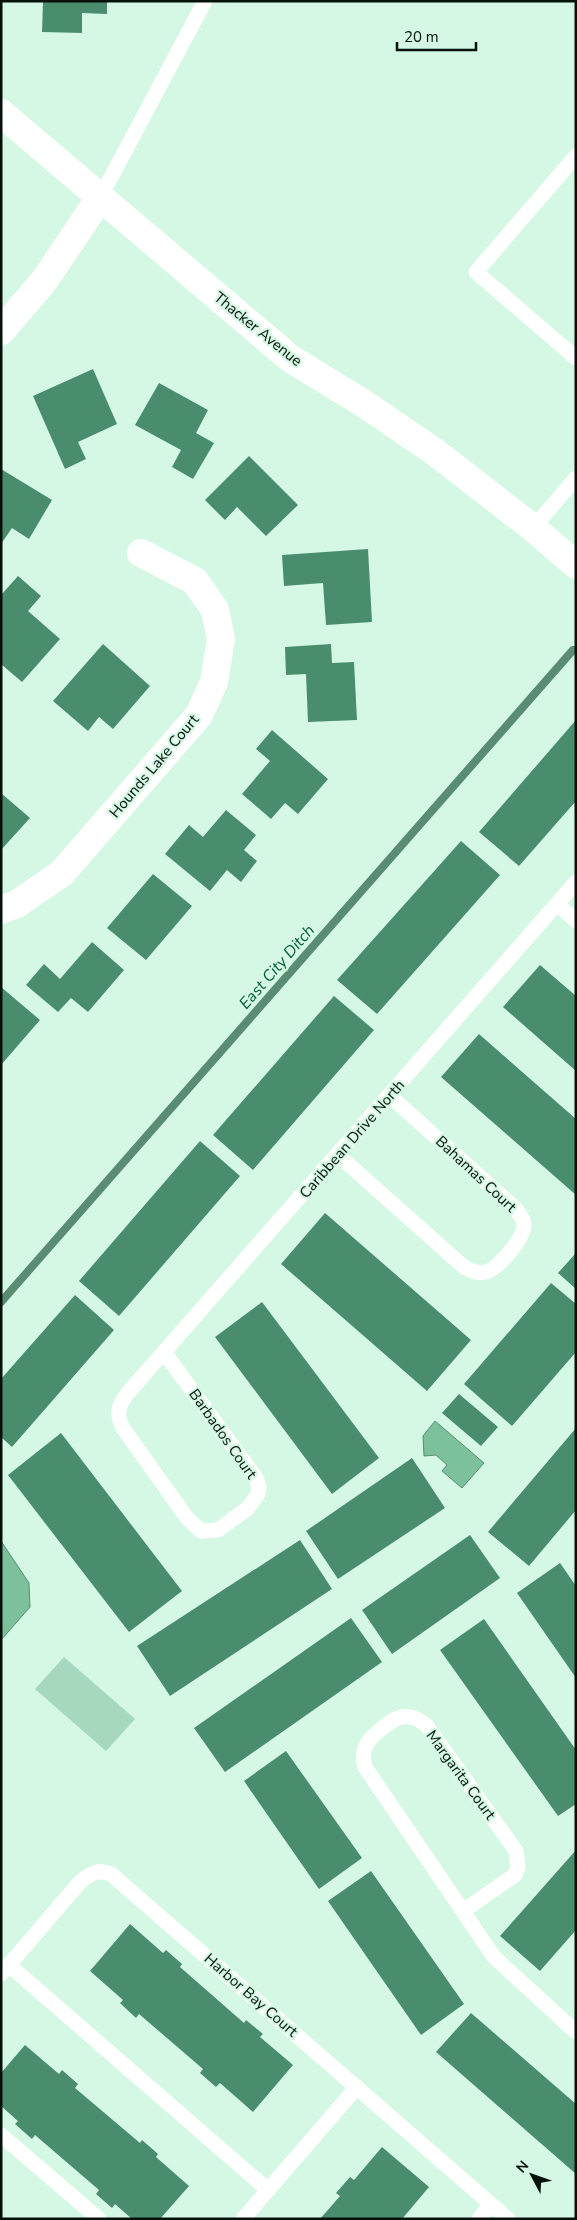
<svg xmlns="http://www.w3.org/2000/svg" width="577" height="2220" viewBox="0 0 577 2220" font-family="'Nunito Sans',sans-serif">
<rect width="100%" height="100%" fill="#d5f8e4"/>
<path fill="#a5d8bc" d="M 64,1657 L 135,1719 L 106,1751 L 35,1689 Z"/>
<path fill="#7cc09c" stroke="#598c70" d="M 435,1421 L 484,1463 L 462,1488 L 442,1471 L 447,1465 L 436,1455 L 424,1456 L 423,1436 Z
M 1,1541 L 29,1583 L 30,1607 L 1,1640 Z"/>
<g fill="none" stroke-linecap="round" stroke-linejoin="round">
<path stroke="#598c70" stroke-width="8" d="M 1,1302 L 573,650"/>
</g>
<path fill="#4a8d6c" d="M 43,1 L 107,1 L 107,14 L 82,13 L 82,33 L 42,32 Z
M 93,369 L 117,424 L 78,442 L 86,459 L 65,469 L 33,396 Z
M 159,383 L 208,410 L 196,433 L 214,443 L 193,479 L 172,467 L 181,450 L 135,425 Z
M 249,456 L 298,505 L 266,536 L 237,507 L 225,520 L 205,500 Z
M 1,469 L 52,500 L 29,539 L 12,528 L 1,544 Z
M 368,549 L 372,622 L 326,625 L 323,583 L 284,586 L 282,555 Z
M 18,576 L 41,596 L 28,611 L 60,639 L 22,682 L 1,664 L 1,595 Z
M 103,644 L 150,686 L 113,729 L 99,717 L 88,731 L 53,701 Z
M 331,644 L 332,663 L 354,662 L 357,720 L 308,722 L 306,674 L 286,675 L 285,647 Z
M 576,720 L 576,801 L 519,866 L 479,832 Z
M 272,730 L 328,779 L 298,814 L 285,803 L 271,819 L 242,794 L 270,761 L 256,749 Z
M 1,793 L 30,818 L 1,850 Z
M 226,810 L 256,835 L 244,850 L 257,861 L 241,882 L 227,870 L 210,891 L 165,854 L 189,825 L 203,837 Z
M 461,841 L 500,875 L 377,1014 L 337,980 Z
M 153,874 L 192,906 L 146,960 L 107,928 Z
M 92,942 L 124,970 L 88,1012 L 71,998 L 58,1012 L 26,985 L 44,964 L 60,979 Z
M 540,965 L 576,996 L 576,1071 L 503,1007 Z
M 1,987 L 40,1020 L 1,1065 Z
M 334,996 L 374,1030 L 253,1170 L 213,1135 Z
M 479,1034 L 576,1119 L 576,1195 L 441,1077 Z
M 200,1141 L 240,1176 L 119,1316 L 79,1281 Z
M 325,1213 L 471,1340 L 427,1391 L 281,1264 Z
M 576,1253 L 576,1289 L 558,1273 Z
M 551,1283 L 576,1304 L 576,1352 L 512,1426 L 464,1384 Z
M 75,1295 L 114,1330 L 12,1447 L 1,1437 L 1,1379 Z
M 262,1302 L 379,1458 L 332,1494 L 215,1337 Z
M 459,1394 L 498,1427 L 481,1446 L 442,1413 Z
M 576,1428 L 576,1510 L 529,1566 L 488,1532 Z
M 61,1433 L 182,1591 L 129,1632 L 8,1475 Z
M 412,1458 L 445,1508 L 338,1579 L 306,1531 Z
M 470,1535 L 500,1578 L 392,1654 L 362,1610 Z
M 300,1540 L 332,1589 L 170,1696 L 137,1646 Z
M 560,1563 L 576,1586 L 576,1678 L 517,1593 Z
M 351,1618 L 382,1662 L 225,1772 L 194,1728 Z
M 484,1619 L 576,1750 L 576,1804 L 558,1816 L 440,1650 Z
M 286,1751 L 362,1858 L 319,1889 L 244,1781 Z
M 576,1850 L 576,1930 L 540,1971 L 500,1936 Z
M 371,1871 L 464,2004 L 421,2035 L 328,1901 Z
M 130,1924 L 163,1953 L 166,1950 L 182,1964 L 180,1967 L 244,2023 L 246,2020 L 263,2034 L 260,2037 L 293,2065 L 253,2112 L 220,2083 L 216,2087 L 200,2073 L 203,2069 L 139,2014 L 136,2018 L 120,2003 L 123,2000 L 90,1971 Z
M 471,2013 L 576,2104 L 576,2174 L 436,2052 Z
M 25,2045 L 59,2074 L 62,2070 L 78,2084 L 75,2088 L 140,2143 L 142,2140 L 158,2154 L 156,2157 L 189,2186 L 160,2219 L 132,2219 L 115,2204 L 112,2208 L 96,2194 L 99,2190 L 35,2135 L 32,2139 L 15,2124 L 18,2121 L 1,2106 L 1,2073 Z
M 382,2147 L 429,2187 L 402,2219 L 320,2219 L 340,2196 L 336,2193 L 350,2177 L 354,2180 Z"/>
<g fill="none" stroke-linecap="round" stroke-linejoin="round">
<path stroke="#fff" stroke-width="15" d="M 576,156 L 476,272 L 576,358
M 100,198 L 205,1
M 533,528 L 576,478
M 557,904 L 576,921
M 338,1155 L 464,1267 C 471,1271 477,1274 486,1272 C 498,1269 524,1238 524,1225 C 524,1219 519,1213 515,1208 L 390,1096
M 164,1352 L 256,1478 L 259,1486 L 258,1494 L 248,1508 L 218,1530 L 201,1531 L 187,1518 L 123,1428 C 116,1414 118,1406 127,1394 L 576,882
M 463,1911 L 515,1875 L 518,1867 L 516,1851 L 427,1726 C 420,1720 412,1715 402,1717 C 396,1718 390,1722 385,1726 C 370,1737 359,1748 365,1767 L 494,1957 L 576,2032
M 9,1965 L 268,2190
M 1,1974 L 81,1881 C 91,1873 99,1869 111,1874 L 508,2219
M 1,2135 L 99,2219
M 243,2219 L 357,2087
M 479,2219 L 491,2204"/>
<path stroke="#fff" stroke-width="28" d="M 1,331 L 44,281 L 100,198
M 1,910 L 17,904 L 62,873 L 199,715 L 214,682 L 221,639 L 215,610 L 195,581 L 141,553"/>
<path stroke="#fff" stroke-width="28" d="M 1,113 L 291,359 L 363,403 L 435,452 L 533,528 L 576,565"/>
</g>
<g text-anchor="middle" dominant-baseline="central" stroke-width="4.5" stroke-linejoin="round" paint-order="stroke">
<g font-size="15" fill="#06110b" stroke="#d5f8e4">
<text transform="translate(258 329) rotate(39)">Thacker Avenue</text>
<text transform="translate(154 766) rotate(-50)">Hounds Lake Court</text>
<text transform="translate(352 1139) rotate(-49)">Caribbean Drive North</text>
<text transform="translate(476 1174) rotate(43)">Bahamas Court</text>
<text transform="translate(223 1434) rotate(55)">Barbados Court</text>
<text transform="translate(461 1775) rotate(54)">Margarita Court</text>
<text transform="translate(251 1995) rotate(41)">Harbor Bay Court</text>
</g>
<g font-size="16" font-style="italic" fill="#015c3b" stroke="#d5f8e4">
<text transform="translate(277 967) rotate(-49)">East City Ditch</text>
</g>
</g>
<rect width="577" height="2220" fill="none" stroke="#06110b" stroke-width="5"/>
<g transform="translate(532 2175) rotate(311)" stroke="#d5f8e4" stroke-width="4" paint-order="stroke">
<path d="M0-4L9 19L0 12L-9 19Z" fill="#06110b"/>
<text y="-8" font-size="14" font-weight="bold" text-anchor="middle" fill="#06110b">N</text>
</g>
<path d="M397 42v8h79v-8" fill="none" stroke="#06110b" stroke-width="2.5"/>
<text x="404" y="42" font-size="15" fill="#06110b" stroke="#d5f8e4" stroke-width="4" paint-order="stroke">20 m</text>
</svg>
